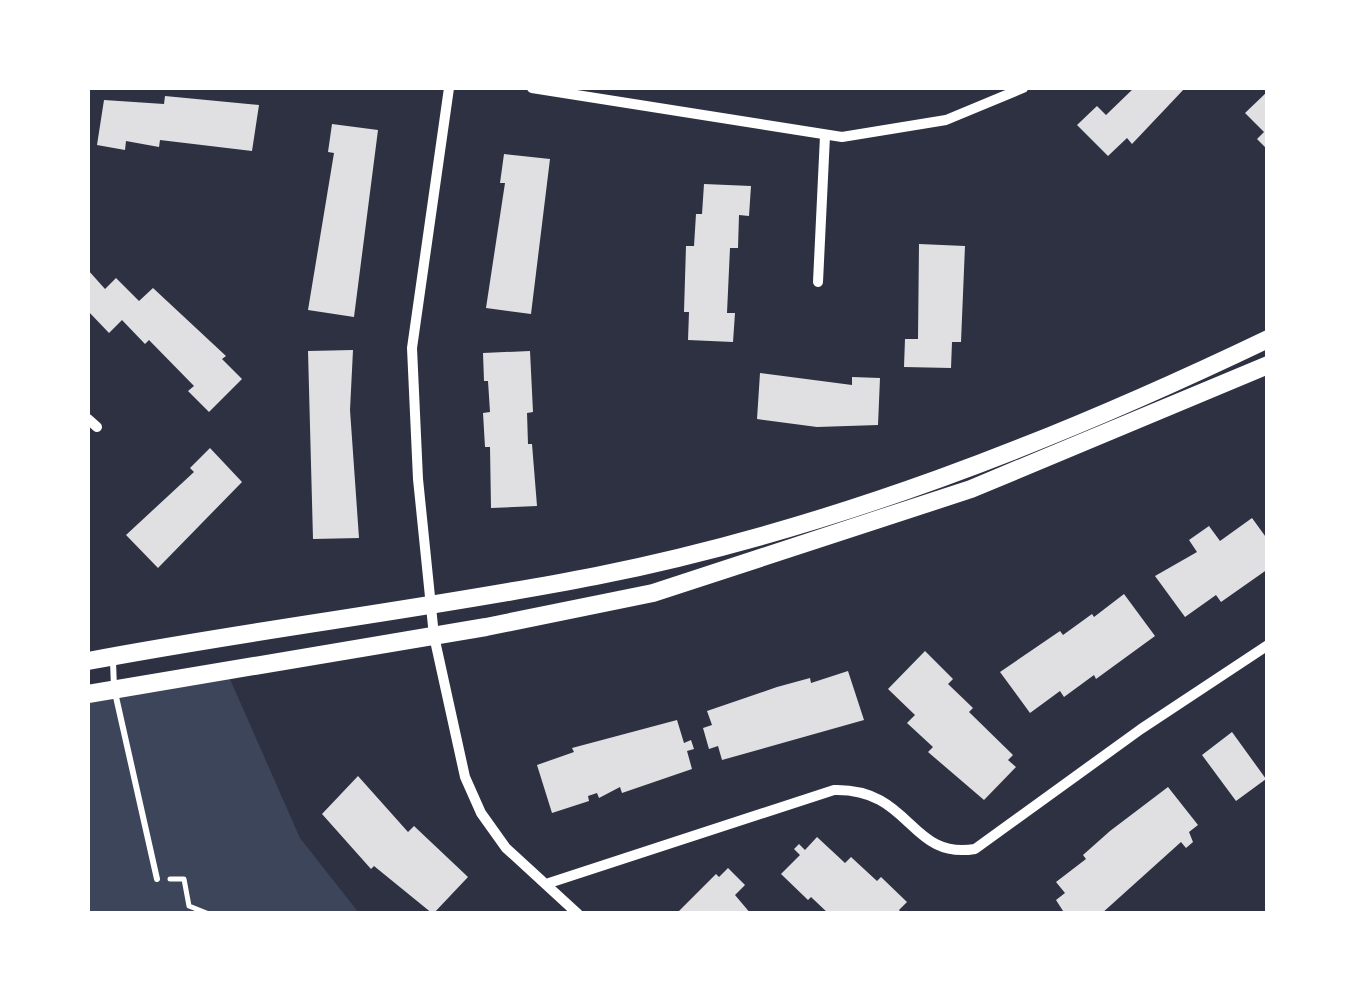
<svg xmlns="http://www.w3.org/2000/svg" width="1355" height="1001" viewBox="0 0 1355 1001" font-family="'Work Sans',sans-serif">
<rect width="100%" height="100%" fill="#2d3142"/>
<path fill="#3c4559" d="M 226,670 L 300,838 L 359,913 L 88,913 L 88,694 Z"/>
<path fill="#e0e0e3" d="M 1134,88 L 1185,88 L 1132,144 L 1127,138 L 1108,156 L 1077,125 L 1097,106 L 1106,115 Z
M 1268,91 L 1268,150 L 1257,139 L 1264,132 L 1245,113 Z
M 165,96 L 259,105 L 252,151 L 160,140 L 159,147 L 126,141 L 125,150 L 97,145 L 104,100 L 164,104 Z
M 332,124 L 378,130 L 354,317 L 308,310 L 334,153 L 328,152 Z
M 504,154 L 550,159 L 531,314 L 486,308 L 505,183 L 500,183 Z
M 704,184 L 751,186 L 749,216 L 739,215 L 738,248 L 730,248 L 727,313 L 735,313 L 733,342 L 688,340 L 689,312 L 684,312 L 686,246 L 694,246 L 696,214 L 702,214 Z
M 919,244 L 965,246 L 961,342 L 952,342 L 951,368 L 904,367 L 905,339 L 918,339 Z
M 88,270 L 105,289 L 116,278 L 139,301 L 153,288 L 226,356 L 222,359 L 242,379 L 209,412 L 188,391 L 194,386 L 149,340 L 145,344 L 122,320 L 109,333 L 88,311 Z
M 353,350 L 350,410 L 359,538 L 313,539 L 308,351 Z
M 530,351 L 533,412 L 527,413 L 528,444 L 532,444 L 537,506 L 491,508 L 490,447 L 485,447 L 483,413 L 490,412 L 488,381 L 484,381 L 483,353 Z
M 760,373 L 852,385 L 852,377 L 880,378 L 878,425 L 817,427 L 757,419 Z
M 210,448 L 242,482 L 158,568 L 126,535 L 194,472 L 190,468 Z
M 1252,518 L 1268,540 L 1268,569 L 1221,602 L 1216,595 L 1185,617 L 1155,576 L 1197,552 L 1189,540 L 1209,526 L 1220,541 Z
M 1124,594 L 1155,636 L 1096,679 L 1094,675 L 1064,697 L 1060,691 L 1030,713 L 1000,672 L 1060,631 L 1063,635 L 1092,614 L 1094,617 Z
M 925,651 L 953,679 L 948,684 L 973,708 L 969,712 L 1013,755 L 1008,760 L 1016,767 L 984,800 L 928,752 L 933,747 L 907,723 L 915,715 L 888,689 Z
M 848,671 L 864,720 L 722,760 L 718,746 L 709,749 L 703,728 L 712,725 L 707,711 L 777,687 L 810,678 L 811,683 Z
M 677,720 L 684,743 L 691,740 L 694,749 L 687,751 L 692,769 L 622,793 L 620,787 L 599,798 L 597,793 L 588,796 L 589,801 L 552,813 L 537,765 L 574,752 L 572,748 Z
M 1232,732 L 1266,779 L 1236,801 L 1202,755 Z
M 358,776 L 408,832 L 414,826 L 468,877 L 433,914 L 374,866 L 371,869 L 322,814 Z
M 1168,787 L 1198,825 L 1189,832 L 1193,842 L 1186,848 L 1181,842 L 1101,914 L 1065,914 L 1056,900 L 1065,893 L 1056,882 L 1086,859 L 1083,855 L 1110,831 Z
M 817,837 L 845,863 L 851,857 L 877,881 L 881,877 L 907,902 L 899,910 L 902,914 L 829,914 L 811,897 L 808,900 L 781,874 L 800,855 L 794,849 L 799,844 L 805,850 Z
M 728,868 L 745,885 L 735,895 L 751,914 L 679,911 L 716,874 L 719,877 Z"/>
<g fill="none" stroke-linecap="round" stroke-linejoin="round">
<path stroke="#fff" stroke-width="5" d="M 170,879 L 184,879 L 189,906 L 209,914"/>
<path stroke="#fff" stroke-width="6" d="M 113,661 L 114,688 L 157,879"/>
<path stroke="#fff" stroke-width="10" d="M 449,88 L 412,348 L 418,479 L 434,636 L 465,777 L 481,813 L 506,848 L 578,914
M 532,88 L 842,137 L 946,120 L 1023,88
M 818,282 L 825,136
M 88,419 L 97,427
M 546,884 L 834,790 C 912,788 909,860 975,849 L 1141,729 L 1268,645"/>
<path stroke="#fff" stroke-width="18" d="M 88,661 C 256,629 428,609 596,576 C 831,529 1053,442 1268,339
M 88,694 L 486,627 L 653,593 L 971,489 L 1268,365"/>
</g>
<rect width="1355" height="1001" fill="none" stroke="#ffffff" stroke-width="180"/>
</svg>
